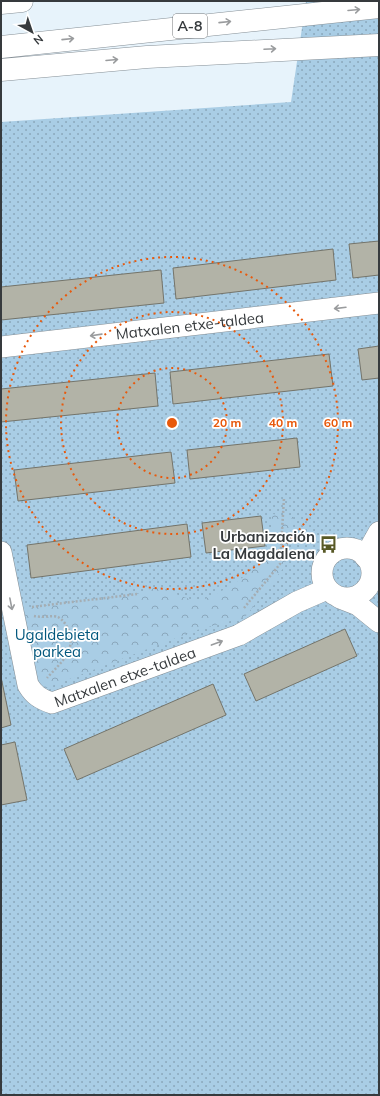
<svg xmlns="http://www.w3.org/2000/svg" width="380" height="1096" viewBox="0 0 380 1096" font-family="Mulish,sans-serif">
<defs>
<pattern id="grass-dots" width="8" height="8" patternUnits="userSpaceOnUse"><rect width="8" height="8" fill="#a9cde5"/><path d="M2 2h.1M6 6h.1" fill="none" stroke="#8aa7bb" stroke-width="1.8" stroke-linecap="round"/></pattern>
<pattern id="forest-crowns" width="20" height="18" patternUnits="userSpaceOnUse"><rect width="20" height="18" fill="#a9cde5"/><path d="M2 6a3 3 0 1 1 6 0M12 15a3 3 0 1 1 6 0" fill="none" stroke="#8aa7bb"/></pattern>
</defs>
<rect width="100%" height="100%" fill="#e7f3fb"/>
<path fill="url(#grass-dots)" d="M 306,1 L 379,1 L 379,1095 L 1,1095 L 1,122 L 291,102 Z"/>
<path fill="url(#forest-crowns)" d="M 272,514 L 293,517 L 285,566 L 245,617 L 197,630 L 33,693 L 12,610 L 137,594 L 156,587 L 198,602 C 230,589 246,576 271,554 Z"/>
<path fill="#b2b3a7" stroke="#74746a" d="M 379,241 L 379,275 L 353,278 L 349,244 Z
M 333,249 L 336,280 L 176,299 L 173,268 Z
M 161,270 L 164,303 L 1,320 L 1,287 Z
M 379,346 L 379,378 L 362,380 L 358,349 Z
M 329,354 L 333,386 L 173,404 L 170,372 Z
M 155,373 L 158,406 L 1,422 L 1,389 Z
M 297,438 L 300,467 L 190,479 L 187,450 Z
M 171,452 L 175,483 L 18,501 L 14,470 Z
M 261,516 L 265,546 L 206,553 L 202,523 Z
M 187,524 L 191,557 L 31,578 L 27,545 Z
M 345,629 L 357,656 L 256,701 L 244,674 Z
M 1,677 L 11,725 L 1,728 Z
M 213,684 L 226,715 L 77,780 L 64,749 Z
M 15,742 L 27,800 L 1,805 L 1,745 Z"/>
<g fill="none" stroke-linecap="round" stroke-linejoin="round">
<defs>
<g id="minor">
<path id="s1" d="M 1,347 L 379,303"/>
<circle cx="347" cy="573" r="25"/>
<path id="s2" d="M 1,552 L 28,685 C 34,695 40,699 52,703 L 239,635 L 297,602 L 327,589"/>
<path d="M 365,557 L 379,532"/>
<path d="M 340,598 L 358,605 L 379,622"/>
</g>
<path id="motorway" d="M 1,3 L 22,1
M 1,47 L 379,7
M 1,70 L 147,57 L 379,45"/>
</defs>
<use href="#minor" stroke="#858f96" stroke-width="22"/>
<use href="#motorway" stroke="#858f96" stroke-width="23"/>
<path stroke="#a4adb3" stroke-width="2.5" stroke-dasharray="2 2" stroke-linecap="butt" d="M 32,607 L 137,594
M 244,608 L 280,564 L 284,498
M 34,616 C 42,618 53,615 58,617 C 62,619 66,624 68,629 C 77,651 61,662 47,678"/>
<use href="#minor" stroke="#fff" stroke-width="21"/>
<use href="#motorway" stroke="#fff" stroke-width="22"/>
</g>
<defs><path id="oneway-shaft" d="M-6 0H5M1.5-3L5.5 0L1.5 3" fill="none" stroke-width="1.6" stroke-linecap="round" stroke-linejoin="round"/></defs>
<g stroke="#9a9c9e">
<use href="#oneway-shaft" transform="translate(354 10) rotate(-5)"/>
<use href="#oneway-shaft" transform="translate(225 22) rotate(-6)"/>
<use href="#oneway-shaft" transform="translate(68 39) rotate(-6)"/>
<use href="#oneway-shaft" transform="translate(270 49) rotate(-3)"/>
<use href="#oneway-shaft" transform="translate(112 60) rotate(-5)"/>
<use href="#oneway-shaft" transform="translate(340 308) rotate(173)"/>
<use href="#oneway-shaft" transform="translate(96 335) rotate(172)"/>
<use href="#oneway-shaft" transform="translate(11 604) rotate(79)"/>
<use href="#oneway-shaft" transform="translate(217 643) rotate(-20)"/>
</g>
<g fill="none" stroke="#e8590c" stroke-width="2" stroke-dasharray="2 4">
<circle cx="172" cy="423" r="55"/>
<circle cx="172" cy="423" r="111"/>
<circle cx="172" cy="423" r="166"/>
</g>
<defs>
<symbol id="bus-bare" viewBox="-9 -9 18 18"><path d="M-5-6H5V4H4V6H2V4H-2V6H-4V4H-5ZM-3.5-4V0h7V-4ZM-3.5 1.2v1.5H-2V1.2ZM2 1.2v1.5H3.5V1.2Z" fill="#585926" stroke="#fff" stroke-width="2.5" paint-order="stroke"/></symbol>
</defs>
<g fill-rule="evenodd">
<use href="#bus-bare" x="316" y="532" width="25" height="25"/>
</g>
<g text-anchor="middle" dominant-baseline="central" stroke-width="3.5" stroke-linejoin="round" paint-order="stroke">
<rect fill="#fff" stroke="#727577" stroke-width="1" x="173" y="14" width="34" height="24" rx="3"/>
<g font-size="14" font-weight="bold" fill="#363a3d">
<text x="190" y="26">A-8</text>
</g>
<g font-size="15" fill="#363a3d" stroke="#fff">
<text stroke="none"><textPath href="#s1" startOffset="190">Matxalen etxe-taldea</textPath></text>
<text stroke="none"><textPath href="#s2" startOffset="244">Matxalen etxe-taldea</textPath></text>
</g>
<g font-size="15" font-weight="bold" fill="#363a3d" stroke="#fff" text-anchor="end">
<text x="315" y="536">Urbanización<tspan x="315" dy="17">La Magdalena</tspan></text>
</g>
<g font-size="15" fill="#02577d" stroke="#fff">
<text x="57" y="634">Ugaldebieta<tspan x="57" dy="17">parkea</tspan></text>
</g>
</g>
<circle cx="172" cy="423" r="6" fill="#e8590c" stroke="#fff" stroke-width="2"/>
<g font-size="12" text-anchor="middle" font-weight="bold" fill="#e8590c" stroke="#fff" stroke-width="3.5" stroke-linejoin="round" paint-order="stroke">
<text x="227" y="427">20 m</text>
<text x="283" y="427">40 m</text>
<text x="338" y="427">60 m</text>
</g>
<rect width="380" height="1096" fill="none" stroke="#363a3d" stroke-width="4"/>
<g transform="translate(32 32) rotate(140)" stroke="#ffffff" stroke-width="3" paint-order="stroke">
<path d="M0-3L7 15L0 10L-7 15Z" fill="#363a3d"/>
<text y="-6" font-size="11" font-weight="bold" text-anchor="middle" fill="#363a3d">N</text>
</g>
</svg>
